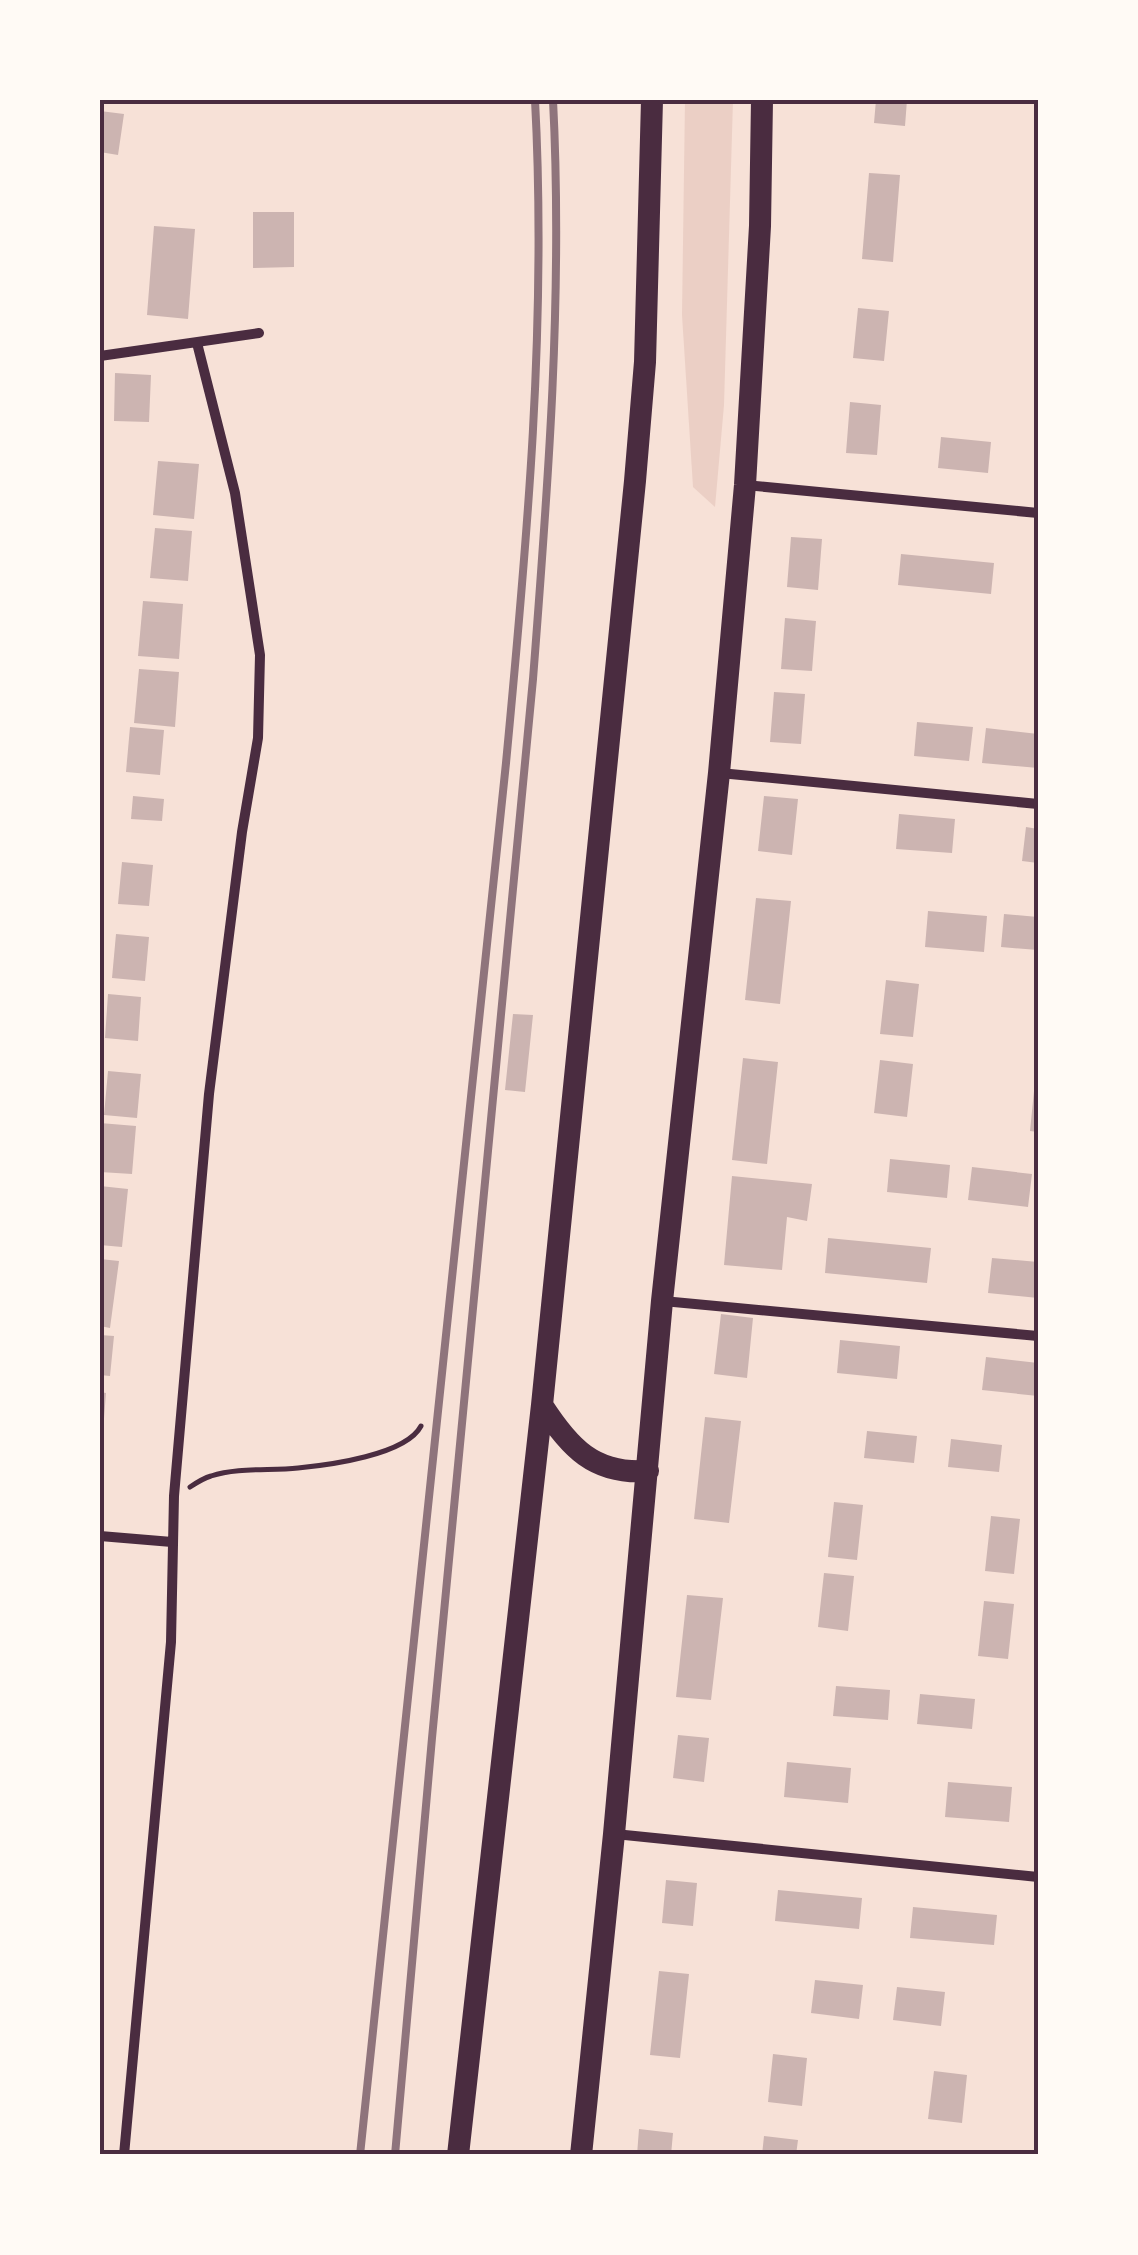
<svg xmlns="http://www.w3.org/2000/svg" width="1138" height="2255" viewBox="0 0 1138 2255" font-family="Georgia,serif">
<rect width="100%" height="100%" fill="#f7e1d7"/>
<path fill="#ebcfc5" d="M 685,100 L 733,100 L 724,405 L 715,507 L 693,487 L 682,315 Z"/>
<path fill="#ccb4b1" d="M 876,100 L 907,100 L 905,126 L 874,123 Z
M 100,111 L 124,114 L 118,155 L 100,152 Z
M 869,173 L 900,175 L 893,262 L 862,259 Z
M 253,212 L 294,212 L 294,267 L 253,268 Z
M 154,226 L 195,229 L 188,319 L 147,315 Z
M 858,308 L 889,311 L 884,361 L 853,358 Z
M 115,373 L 151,375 L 149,422 L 114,421 Z
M 850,402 L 881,405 L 877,455 L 846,453 Z
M 941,437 L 991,442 L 988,473 L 938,468 Z
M 158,461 L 199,464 L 194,519 L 153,515 Z
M 155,528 L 192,531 L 188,581 L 150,578 Z
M 791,537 L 822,539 L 818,590 L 787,587 Z
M 901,554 L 994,563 L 991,594 L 898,585 Z
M 143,601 L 183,604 L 179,659 L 138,656 Z
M 785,618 L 816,621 L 812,671 L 781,669 Z
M 139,669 L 179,672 L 175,727 L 134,723 Z
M 774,692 L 805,694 L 801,744 L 770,742 Z
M 917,722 L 973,727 L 969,761 L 914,756 Z
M 130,727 L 164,730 L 160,775 L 126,772 Z
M 986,728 L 1038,734 L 1038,768 L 982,763 Z
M 133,796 L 164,799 L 162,821 L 131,819 Z
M 764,796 L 798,799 L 792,855 L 758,851 Z
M 899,814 L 955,819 L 952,853 L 896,849 Z
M 1026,827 L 1038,829 L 1038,863 L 1022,861 Z
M 122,862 L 153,865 L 149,906 L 118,904 Z
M 756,898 L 791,901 L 780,1004 L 745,1000 Z
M 928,911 L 987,916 L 984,952 L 925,947 Z
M 1004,914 L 1038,917 L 1038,950 L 1001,947 Z
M 116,934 L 149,937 L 145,981 L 112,978 Z
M 886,980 L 919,984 L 913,1037 L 880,1034 Z
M 108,994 L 141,997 L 138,1041 L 105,1038 Z
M 513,1014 L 533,1015 L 525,1092 L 505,1090 Z
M 743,1058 L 778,1062 L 767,1164 L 732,1160 Z
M 880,1060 L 913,1064 L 907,1117 L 874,1113 Z
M 108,1071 L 141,1074 L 137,1118 L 104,1115 Z
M 1035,1081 L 1038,1081 L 1038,1132 L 1030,1131 Z
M 100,1123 L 136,1126 L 132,1174 L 100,1172 Z
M 890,1159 L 950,1165 L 947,1198 L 887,1192 Z
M 972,1167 L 1032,1174 L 1028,1207 L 968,1200 Z
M 732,1176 L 812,1184 L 807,1221 L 787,1217 L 782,1270 L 724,1265 Z
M 100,1186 L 128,1189 L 122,1247 L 100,1245 Z
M 828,1238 L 931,1248 L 927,1283 L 825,1273 Z
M 992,1258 L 1038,1262 L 1038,1298 L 988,1293 Z
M 100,1259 L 119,1261 L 110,1328 L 100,1326 Z
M 721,1314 L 753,1318 L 747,1378 L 714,1374 Z
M 100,1335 L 114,1336 L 110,1376 L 100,1375 Z
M 840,1340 L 900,1346 L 897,1379 L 837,1373 Z
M 986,1357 L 1038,1363 L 1038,1396 L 982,1390 Z
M 100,1392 L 106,1393 L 103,1431 L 100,1431 Z
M 705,1417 L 741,1421 L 729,1523 L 694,1519 Z
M 867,1431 L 917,1436 L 914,1463 L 864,1458 Z
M 951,1439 L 1002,1445 L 999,1472 L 948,1467 Z
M 834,1502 L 863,1505 L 857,1560 L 828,1557 Z
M 991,1516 L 1020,1519 L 1014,1574 L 985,1571 Z
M 824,1573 L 854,1576 L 848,1631 L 818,1627 Z
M 687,1595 L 723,1598 L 711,1700 L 676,1697 Z
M 984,1601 L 1014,1604 L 1008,1659 L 978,1656 Z
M 836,1686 L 890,1690 L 888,1720 L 833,1716 Z
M 920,1694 L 975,1699 L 972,1729 L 917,1724 Z
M 678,1735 L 709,1738 L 704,1782 L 673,1778 Z
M 787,1762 L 851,1768 L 848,1803 L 784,1797 Z
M 948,1782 L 1012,1787 L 1009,1822 L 945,1817 Z
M 666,1880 L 697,1883 L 693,1926 L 662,1923 Z
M 778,1890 L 862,1898 L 859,1929 L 775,1921 Z
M 913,1907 L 997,1915 L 994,1945 L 910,1938 Z
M 659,1971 L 689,1974 L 680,2058 L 650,2055 Z
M 815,1980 L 863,1985 L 859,2019 L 811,2013 Z
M 897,1987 L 945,1992 L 941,2026 L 893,2020 Z
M 773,2054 L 807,2058 L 802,2106 L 768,2102 Z
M 934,2071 L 967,2075 L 962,2123 L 928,2119 Z
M 639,2129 L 673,2133 L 671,2155 L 637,2155 Z
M 764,2136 L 798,2140 L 796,2155 L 762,2155 Z"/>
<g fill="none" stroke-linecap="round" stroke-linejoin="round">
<path stroke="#4a2c40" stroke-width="5" d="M 190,1487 C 196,1483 204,1478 211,1476 C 238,1467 270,1471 298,1468 C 329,1465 406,1455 421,1426"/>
<path stroke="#4a2c40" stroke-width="10" d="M 100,356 L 259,333
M 745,485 L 1038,513
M 720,773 L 1038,804
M 663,1301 L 1038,1336
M 100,1536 L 172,1542
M 615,1834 L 1038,1877
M 124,2155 L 171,1642 L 174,1496 L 209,1094 L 242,832 L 258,738 L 260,655 L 235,493 L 197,343"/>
<path stroke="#4a2c40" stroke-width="22" d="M 542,1405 C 569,1447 594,1475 648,1471
M 458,2155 L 542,1405 L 635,481 L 645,362 L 652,100
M 581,2155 L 614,1834 L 662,1301 L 719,773 L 745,485 L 760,226 L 762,100"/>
<path stroke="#8f747c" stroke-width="8" d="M 360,2155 L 506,763 C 527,542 547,322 535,100
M 395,2155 L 432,1738 L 533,679 C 548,486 563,294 553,100"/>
</g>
<rect width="1138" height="2255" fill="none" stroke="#fffaf5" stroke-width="205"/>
<rect x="102" y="102" width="934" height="2050" fill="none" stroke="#4a2c40" stroke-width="4"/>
</svg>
